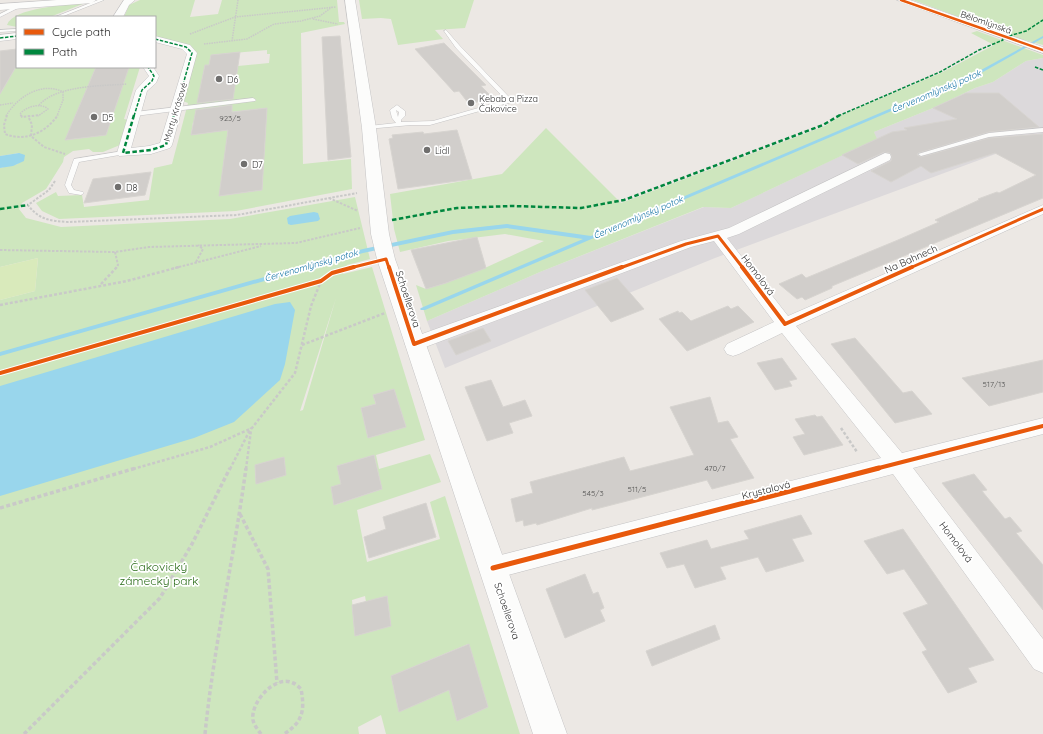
<svg xmlns="http://www.w3.org/2000/svg" width="1043" height="734" viewBox="0 0 1043 734" font-family="Quicksand,sans-serif">
<rect width="100%" height="100%" fill="#ece8e4"/>
<path fill="#dcd9db" d="M 1043,58 L 1043,150 L 1001,152 L 715,258 L 445,368 L 427,321 L 540,272 L 704,207 L 731,208 L 876,139 L 874,132 L 933,108 L 975,88 L 993,82 L 1026,61 Z"/>
<path fill="#cee6be" fill-rule="evenodd" d="M 140,0 L 195,0 L 190,17 L 218,14 L 222,0 L 337,0 L 339,22 L 344,22 L 345,24 L 301,33 L 303,164 L 351,159 L 352,189 L 236,211 L 59,219 L 42,211 L 36,203 L 56,192 L 58,196 L 82,195 L 84,207 L 149,200 L 154,168 L 172,164 L 188,103 L 183,101 L 193,52 L 155,36 L 155,17 L 124,17 L 129,5 ZM 267,50 L 267,54 L 270,54 L 269,63 L 238,66 L 234,91 L 199,95 L 205,65 L 209,65 L 211,55 ZM 267,108 L 262,190 L 220,196 L 228,130 L 191,135 L 193,122 L 197,121 L 198,116 Z
M 359,0 L 474,0 L 465,28 L 435,30 L 443,39 L 398,45 L 391,19 L 381,18 L 362,19 Z
M 913,0 L 1043,0 L 1043,45 L 1013,37 Z
M 85,3 L 50,17 L 17,17 L 17,27 L 7,25 C 13,7 69,5 85,3 Z
M 977,31 L 1043,55 L 1043,58 L 1026,61 L 993,82 L 975,88 L 933,108 L 874,132 L 877,139 L 731,208 L 703,207 L 540,272 L 427,321 L 416,285 L 426,289 L 446,283 L 487,267 L 544,241 L 505,234 L 448,241 L 400,252 L 394,229 L 390,194 L 502,174 L 546,128 L 621,203 L 825,126 L 842,115 L 943,72 L 994,45 L 971,33 Z
M 17,65 L 17,67 L 96,67 L 89,84 L 129,67 L 140,67 L 124,119 L 128,120 L 120,145 L 103,152 L 93,152 L 89,149 L 73,151 L 64,157 L 63,162 L 46,189 L 22,203 L 19,209 L 26,218 L 61,227 L 230,219 L 355,197 L 370,259 L 347,265 L 343,274 L 372,267 L 425,440 L 376,455 L 379,469 L 430,454 L 441,482 L 357,510 L 367,562 L 440,539 L 430,502 L 445,496 L 520,734 L 386,734 L 381,715 L 358,727 L 359,734 L 0,734 L 0,300 L 35,291 L 38,258 L 0,267 L 0,168 L 18,164 L 19,153 L 0,156 L 0,94 ZM 120,94 L 106,135 L 66,140 L 83,98 ZM 336,298 L 303,410 L 300,411 ZM 394,389 L 406,427 L 368,438 L 361,408 L 376,404 L 373,395 ZM 374,455 L 382,489 L 335,505 L 341,484 L 337,466 ZM 365,596 L 366,602 L 387,596 L 391,625 L 355,636 L 352,600 ZM 468,644 L 488,707 L 457,721 L 449,690 L 399,711 L 391,676 Z"/>
<path fill="#d9eabb" d="M 38,258 L 35,291 L 0,300 L 0,267 Z"/>
<path fill="#99d6ec" d="M 19,153 L 25,155 L 24,161 L 13,166 L 0,168 L 0,156 Z
M 314,212 L 318,213 L 320,219 L 318,221 L 291,225 L 288,224 L 287,218 L 290,216 Z
M 290,302 L 295,310 L 285,364 L 280,380 L 234,422 L 194,438 L 0,496 L 0,386 L 275,304 Z"/>
<g fill="none" stroke-linecap="round" stroke-linejoin="round">
<path fill="#99d6ec" fill-rule="evenodd" d="M 1043,36 L 1043,38 L 983,72 L 425,310 L 421,310 L 420,309 L 421,308 L 583,239 L 507,228 L 453,234 L 363,253 L 0,356 L 0,352 L 363,249 L 453,230 L 507,224 L 591,236 L 981,70 Z"/>
</g>
<path fill="#d1cecb" stroke="#d7d4d0" d="M 340,36 L 351,157 L 328,160 L 322,37 Z
M 444,43 L 486,85 L 481,86 L 493,98 L 469,104 L 459,91 L 454,92 L 415,49 Z
M 17,49 L 17,65 L 0,94 L 0,51 Z
M 240,52 L 233,99 L 197,103 L 205,65 L 209,65 L 211,55 Z
M 96,67 L 129,67 L 106,135 L 65,140 Z
M 966,93 L 999,93 L 1039,127 L 989,132 L 918,153 L 917,155 L 921,157 L 989,138 L 1043,134 L 1043,198 L 832,286 L 832,288 L 805,300 L 802,297 L 797,299 L 779,284 L 802,274 L 806,278 L 898,240 L 939,222 L 935,220 L 979,200 L 978,199 L 997,192 L 999,193 L 1036,175 L 995,153 L 931,173 L 921,166 L 891,182 L 871,171 L 891,161 L 892,157 L 890,153 L 884,152 L 858,164 L 842,155 L 892,132 L 907,130 L 904,128 L 957,119 L 933,108 Z
M 232,105 L 232,112 L 267,108 L 262,190 L 219,196 L 228,130 L 191,135 L 196,110 Z
M 457,130 L 472,179 L 398,189 L 389,139 L 393,138 L 392,135 L 423,132 L 424,134 Z
M 151,172 L 145,195 L 84,203 L 93,179 Z
M 477,237 L 486,268 L 446,283 L 426,289 L 411,250 Z
M 617,278 L 644,309 L 611,322 L 585,290 Z
M 728,306 L 731,309 L 738,306 L 754,322 L 687,351 L 659,319 L 678,311 L 679,313 L 682,312 L 691,321 Z
M 483,328 L 491,341 L 456,355 L 448,341 Z
M 855,338 L 903,393 L 912,391 L 932,414 L 895,423 L 831,344 Z
M 782,358 L 797,379 L 789,381 L 792,386 L 775,390 L 757,363 Z
M 1043,360 L 1043,392 L 989,406 L 962,378 Z
M 491,380 L 503,407 L 525,400 L 532,416 L 509,423 L 513,433 L 487,441 L 465,387 Z
M 394,389 L 406,427 L 368,438 L 361,408 L 376,404 L 373,395 Z
M 710,397 L 718,423 L 728,421 L 738,437 L 730,439 L 754,478 L 712,489 L 707,480 L 623,502 L 592,510 L 592,508 L 537,525 L 536,523 L 524,526 L 523,520 L 516,522 L 511,499 L 533,493 L 530,482 L 624,457 L 630,471 L 694,455 L 670,407 Z
M 815,415 L 817,417 L 822,416 L 843,445 L 804,455 L 793,437 L 805,434 L 795,419 Z
M 374,455 L 382,489 L 334,505 L 331,487 L 341,484 L 337,466 Z
M 284,457 L 286,475 L 256,484 L 255,465 Z
M 974,474 L 987,490 L 982,491 L 1005,519 L 1010,517 L 1022,531 L 1016,533 L 1043,565 L 1043,610 L 942,483 Z
M 426,503 L 436,537 L 369,558 L 364,537 L 386,529 L 383,517 Z
M 801,515 L 812,534 L 792,539 L 804,561 L 766,572 L 758,557 L 720,567 L 726,579 L 695,588 L 684,564 L 667,568 L 660,553 L 707,540 L 711,549 L 749,539 L 744,531 Z
M 903,529 L 994,660 L 968,668 L 977,682 L 948,693 L 922,652 L 927,650 L 903,613 L 928,604 L 904,569 L 887,574 L 864,541 Z
M 585,574 L 593,594 L 598,592 L 604,608 L 600,610 L 605,621 L 565,638 L 546,589 Z
M 387,596 L 391,626 L 355,636 L 352,605 Z
M 715,625 L 720,639 L 652,666 L 646,651 Z
M 469,644 L 488,707 L 457,721 L 449,690 L 399,712 L 391,676 Z"/>
<g fill="none" stroke-linecap="round" stroke-linejoin="round">
<defs>
<path id="lane" d="M 98,0 L 104,0 L 61,17 L 55,17 Z
M 20,4 L 24,5 L 0,17 L 0,14 Z
M 17,29 L 17,31 L 0,32 L 0,30 Z
M 446,30 L 460,46 L 512,100 L 512,102 L 430,125 L 411,125 L 367,129 L 366,128 L 369,126 L 396,123 L 392,118 L 390,110 L 397,105 L 405,111 L 405,116 L 401,120 L 401,122 L 433,121 L 506,100 L 456,48 L 444,31 ZM 396,110 L 399,112 L 398,117 Z
M 253,98 L 256,100 L 255,101 L 135,116 L 132,114 L 135,112 Z
M 1043,128 L 1043,132 L 989,137 L 921,156 L 918,154 L 989,133 Z
M 123,151 L 126,153 L 125,154 L 79,162 L 71,185 L 74,190 L 83,192 L 84,193 L 81,195 L 69,193 L 65,185 L 74,159 Z"/>
<path id="street" d="M 57,0 L 96,0 L 92,3 L 0,10 L 0,4 Z
M 124,0 L 135,0 L 129,5 L 123,17 L 113,17 Z
M 897,0 L 910,0 L 1043,47 L 1043,53 Z
M 17,33 L 17,39 L 0,41 L 0,35 Z
M 155,36 L 190,45 L 197,53 L 172,145 L 170,148 L 151,154 L 119,156 L 117,153 L 136,90 L 149,76 L 143,67 L 153,67 L 159,76 L 156,83 L 147,91 L 131,148 L 149,146 L 160,143 L 187,54 L 182,49 L 155,42 Z
M 885,153 L 890,154 L 891,157 L 890,160 L 739,234 L 727,238 L 788,316 L 1043,205 L 1043,214 L 796,326 L 902,453 L 1043,418 L 1043,434 L 913,468 L 1043,639 L 1043,673 L 1034,669 L 893,474 L 493,579 L 485,576 L 482,568 L 485,560 L 493,557 L 881,458 L 782,333 L 739,354 L 733,356 L 727,354 L 724,349 L 727,344 L 774,322 L 714,241 L 691,247 L 420,349 L 414,351 L 408,349 L 405,344 L 408,339 L 681,241 L 729,228 Z"/>
<path id="secondary" d="M 345,0 L 355,0 L 376,128 L 389,234 L 395,259 L 567,734 L 533,734 L 377,259 L 371,234 L 362,128 Z"/>
</defs>
<use href="#lane" stroke="#c5c4c5" stroke-width="1"/>
<use href="#street" stroke="#c5c4c5" stroke-width="1"/>
<use href="#secondary" stroke="#c5c4c5" stroke-width="1"/>
<path stroke="#c9c9c8" stroke-width="1.5" stroke-dasharray="1.5 1" stroke-linecap="butt" d="M 313,19 L 338,24
M 190,34 L 235,17 L 336,7
M 232,41 L 238,0
M 204,44 L 247,39 L 274,24 L 301,21 L 320,16 L 332,7
M 0,105 L 13,103
M 39,105 C 57,85 102,86 127,84
M 6,116 C 17,97 42,81 63,92 L 63,100 L 57,116
M 21,116 L 20,114 C 25,107 41,102 48,109 L 38,116"/>
<path stroke="#c9c9c8" stroke-width="2" stroke-dasharray="2.5 1.5" stroke-linecap="butt" d="M 7,115 L 4,125 L 5,134 C 26,142 45,133 58,115
M 21,115 L 22,117 L 40,115
M 29,118 L 32,125 L 31,136 L 44,147 L 65,154
M 55,181 L 49,190 L 28,205 C 39,220 51,221 68,222 L 237,215 L 357,193
M 329,198 L 358,211
M 0,250 L 115,252 L 149,247 L 296,243 L 360,228
M 115,252 L 118,265 L 116,268
M 196,262 L 203,249 L 198,245
M 175,268 L 261,246
M 349,268 L 368,263"/>
<path stroke="#c9c9c8" stroke-width="2.5" stroke-dasharray="3 2" stroke-linecap="butt" d="M 101,284 L 117,267
M 0,305 L 127,281 L 179,267
M 302,345 L 385,313
M 0,373 L 321,281 L 332,273 L 352,267
M 841,428 L 857,452
M 133,469 L 210,447 L 252,428 L 295,373 L 311,306 L 321,281
M 230,469 L 251,428
M 246,469 L 251,430"/>
<path stroke="#c9c9c8" stroke-width="3.5" stroke-dasharray="4 2.5" stroke-linecap="butt" d="M 0,508 L 136,468
M 240,514 L 268,569 L 277,683
M 24,734 L 160,598 L 192,544 L 230,468
M 205,734 C 214,645 234,557 246,468
M 261,734 C 258,730 254,725 253,720 C 250,703 275,674 293,683 C 296,684 299,687 301,689 C 305,710 303,722 284,734"/>
<use href="#lane" fill="#fcfcfb" fill-rule="evenodd"/>
<use href="#street" fill="#fcfcfb" fill-rule="evenodd"/>
<use href="#secondary" fill="#fcfcfb" fill-rule="evenodd"/>
<path stroke="#00873e" stroke-width="1.5" stroke-dasharray="3.5 1.5" stroke-linecap="butt" d="M 1009,36 L 1026,31 L 1043,20
M 0,38 L 17,36
M 155,39 L 186,47 L 192,53 L 174,116
M 1035,67 L 1043,70
M 134,116 L 142,90 L 152,81 L 154,76 L 148,67
M 838,116 L 940,72 L 979,50 L 1003,40 L 1002,39"/>
<path stroke="#00873e" stroke-width="2.5" stroke-dasharray="4.5 2.5" stroke-linecap="butt" d="M 134,115 L 123,153 L 151,150 L 166,145 L 174,115
M 0,209 L 28,205
M 392,220 L 457,208 L 511,206 L 581,208 L 624,200 L 823,125 L 840,115"/>
<defs>
<path id="cycleway-far3" d="M 901,0 L 1043,50"/>
<path id="cycleway-far2" d="M 350,268 L 386,259 L 389,268
M 620,268 L 686,244 L 718,236 L 743,268
M 910,268 L 1043,209"/>
<path id="cycleway-far1" d="M 389,267 L 414,344 L 622,267
M 742,267 L 785,324 L 912,267
M 0,373 L 321,281 L 332,273 L 354,267
M 875,469 L 1043,426"/>
<path id="cycleway" d="M 493,568 L 879,468"/>
</defs>
<use href="#cycleway-far3" stroke="#fff" stroke-width="4"/>
<use href="#cycleway-far2" stroke="#fff" stroke-width="5"/>
<use href="#cycleway-far1" stroke="#fff" stroke-width="6"/>
<use href="#cycleway" stroke="#fff" stroke-width="8"/>
<use href="#cycleway-far3" stroke="#e8590c" stroke-width="2.5"/>
<use href="#cycleway-far2" stroke="#e8590c" stroke-width="3"/>
<use href="#cycleway-far1" stroke="#e8590c" stroke-width="4"/>
<use href="#cycleway" stroke="#e8590c" stroke-width="5"/>
</g>
<g fill="#706f6e" stroke="#fff" stroke-width="1.5">
<circle cx="219" cy="79" r="4"/>
<circle cx="471" cy="103" r="4"/>
<circle cx="94" cy="117" r="4"/>
<circle cx="427" cy="150" r="4"/>
<circle cx="244" cy="164" r="4"/>
<circle cx="118" cy="187" r="4"/>
</g>
<g text-anchor="middle" dominant-baseline="central" stroke-width="3.5" stroke-linejoin="round" paint-order="stroke">
<g font-size="8" fill="#585857">
<text x="230" y="118">923/5</text>
<text x="994" y="384">517/13</text>
<text x="715" y="468">470/7</text>
<text x="637" y="489">511/5</text>
<text x="593" y="493">545/3</text>
</g>
<g font-size="9" fill="#2e2e2e" stroke="#fff">
<text transform="translate(986 22) rotate(19)">Bělomlýnská</text>
<text transform="translate(175 112) rotate(-73)">Marty Krásové</text>
</g>
<g font-size="9" fill="#2e2e2e" stroke="#fff" text-anchor="start">
<text x="227" y="79">D6</text>
<text x="479" y="98">Kebab a Pizza<tspan x="479" dy="10">Čakovice</tspan></text>
<text x="102" y="117">D5</text>
<text x="435" y="150">Lidl</text>
<text x="252" y="164">D7</text>
<text x="126" y="187">D8</text>
</g>
<g font-size="9" font-style="italic" fill="#0d6fa3" stroke="#fff">
<text transform="translate(936 91) rotate(-23)">Červenomlýnský potok</text>
<text transform="translate(638 217) rotate(-23)">Červenomlýnský potok</text>
<text transform="translate(311 265) rotate(-16)">Červenomlýnský potok</text>
</g>
<g font-size="10" fill="#2e2e2e" stroke="#fff">
<text transform="translate(911 259) rotate(-24)">Na Bahnech</text>
<text transform="translate(758 275) rotate(53)">Homolová</text>
<text transform="translate(408 299) rotate(72)">Schoellerova</text>
<text transform="translate(766 490) rotate(-14)">Krystalová</text>
<text transform="translate(956 542) rotate(53)">Homolová</text>
<text transform="translate(507 611) rotate(71)">Schoellerova</text>
</g>
<g font-size="12" fill="#2c6e1b" stroke="#fff">
<text x="159" y="566">Čakovický<tspan x="159" dy="14">zámecký park</tspan></text>
</g>
</g>
<rect x="16" y="16" width="140" height="52" fill="#ffffff" stroke="#ababab"/>
<rect x="24" y="29" width="20" height="6" fill="#e8590c" stroke="#ababab"/>
<text x="52" y="36" font-size="12" fill="#2e2e2e">Cycle path</text>
<rect x="24" y="49" width="20" height="6" fill="#00873e" stroke="#ababab"/>
<text x="52" y="56" font-size="12" fill="#2e2e2e">Path</text>
</svg>
